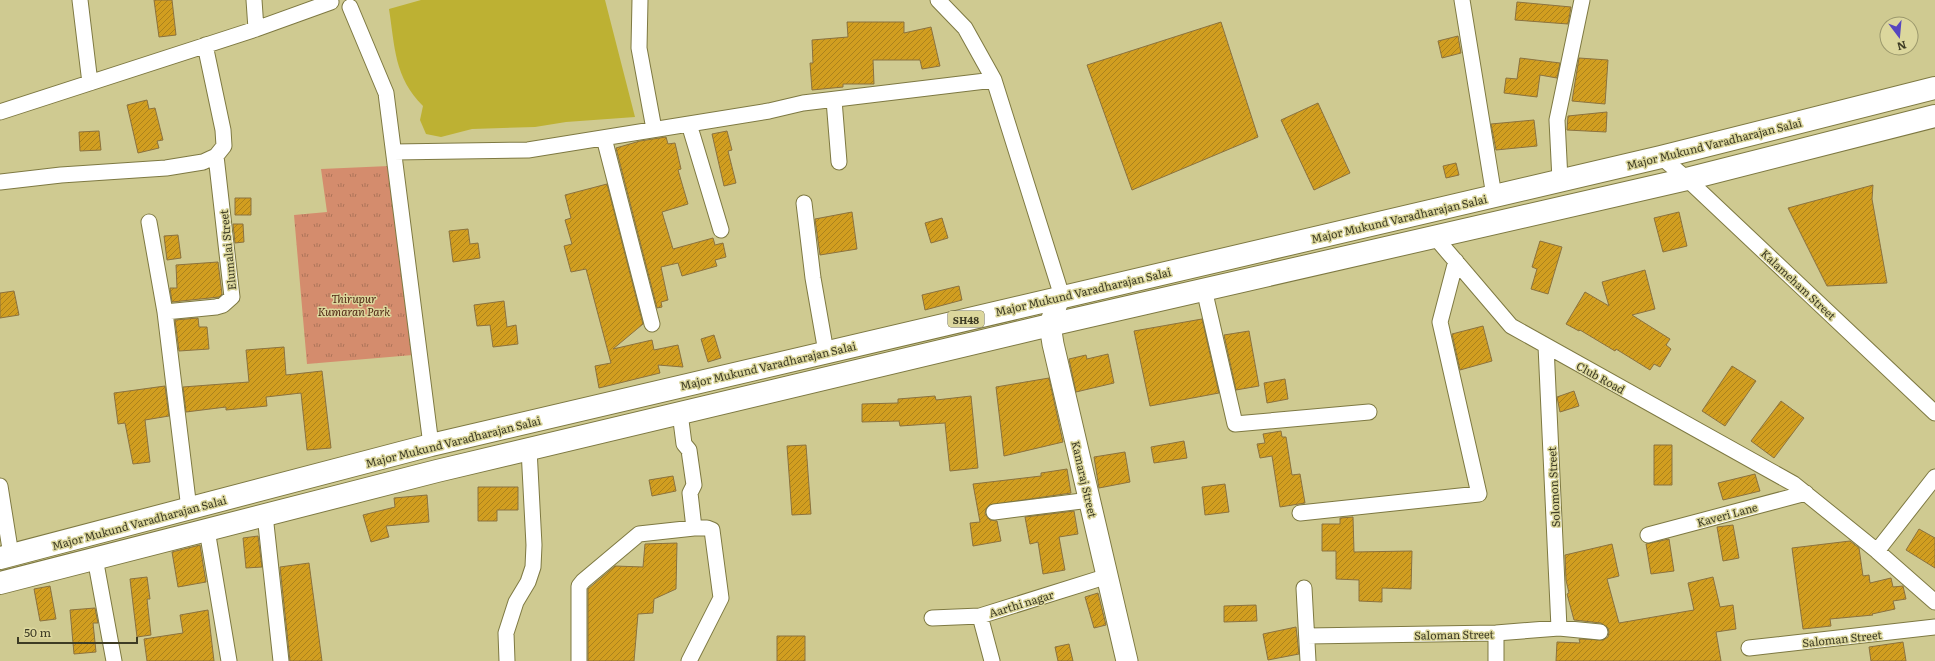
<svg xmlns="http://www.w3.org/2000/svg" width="1935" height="661" viewBox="0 0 1935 661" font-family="Literata,serif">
<defs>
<pattern id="grass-tufts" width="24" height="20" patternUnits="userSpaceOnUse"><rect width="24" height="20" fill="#d48c6d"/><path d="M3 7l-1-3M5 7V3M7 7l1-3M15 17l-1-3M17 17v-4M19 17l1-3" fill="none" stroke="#ad7459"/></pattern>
<pattern id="building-hatch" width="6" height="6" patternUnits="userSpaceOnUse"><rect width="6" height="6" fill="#d19e20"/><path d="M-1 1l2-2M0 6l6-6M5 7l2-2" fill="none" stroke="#ab821c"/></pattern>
</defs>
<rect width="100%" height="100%" fill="#cfca91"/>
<path fill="url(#grass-tufts)" d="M 389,166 L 413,355 L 307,364 L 294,215 L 327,212 L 321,169 Z"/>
<path fill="#bdb133" d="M 421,0 L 605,0 L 635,117 L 566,122 L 535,127 L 472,129 L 441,137 L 426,134 L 420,120 L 423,106 C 394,77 395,47 389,9 Z"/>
<path fill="url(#building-hatch)" stroke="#8b723f" d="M 154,0 L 172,0 L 176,35 L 159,37 Z
M 1517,2 L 1571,7 L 1568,24 L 1515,20 Z
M 847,22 L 904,22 L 904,33 L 931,27 L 940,66 L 922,69 L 920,60 L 873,60 L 874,84 L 843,84 L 843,87 L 812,90 L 810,63 L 813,63 L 812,40 L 848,37 Z
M 1221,22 L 1258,137 L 1132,190 L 1087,65 Z
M 1458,36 L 1461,53 L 1442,58 L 1438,41 Z
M 1520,58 L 1560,63 L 1557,78 L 1540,75 L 1537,97 L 1504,93 L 1506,78 L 1517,79 Z
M 1579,58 L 1608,60 L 1605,104 L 1572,101 Z
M 147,100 L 149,109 L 155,108 L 163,140 L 157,141 L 159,148 L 138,153 L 127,105 Z
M 1318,103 L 1350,173 L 1314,190 L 1281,120 Z
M 1607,112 L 1606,132 L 1567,130 L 1568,116 Z
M 1534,120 L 1537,146 L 1496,150 L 1491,124 Z
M 99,131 L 101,150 L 80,151 L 79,132 Z
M 727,131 L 732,150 L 728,151 L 736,183 L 724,186 L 712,134 Z
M 666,137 L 668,144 L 675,143 L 681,169 L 678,170 L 688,204 L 662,212 L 673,249 L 713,238 L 715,245 L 723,243 L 726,257 L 715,260 L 717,266 L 682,276 L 678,263 L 661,267 L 668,300 L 661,302 L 662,307 L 657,308 L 616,148 L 640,141 Z
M 1456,163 L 1459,175 L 1446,178 L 1443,166 Z
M 607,184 L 643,324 L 613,349 L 652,340 L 654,350 L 678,345 L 683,367 L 658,365 L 660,373 L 599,388 L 595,366 L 611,363 L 586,269 L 571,272 L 564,246 L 572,244 L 565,220 L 571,218 L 565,195 Z
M 1873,185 L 1872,199 L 1887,283 L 1827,286 L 1788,208 Z
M 235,198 L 251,198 L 251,215 L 235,215 Z
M 852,212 L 857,249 L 820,255 L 815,219 Z
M 1679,212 L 1687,246 L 1663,252 L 1654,218 Z
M 942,218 L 948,238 L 931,243 L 925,223 Z
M 233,224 L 243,224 L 244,242 L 235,243 Z
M 468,229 L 470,244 L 478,243 L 480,258 L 453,262 L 449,231 Z
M 178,235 L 181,258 L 167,260 L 164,236 Z
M 1540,241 L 1562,247 L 1548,294 L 1531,289 L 1537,269 L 1532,267 Z
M 218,262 L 222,294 L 219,297 L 172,302 L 170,288 L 177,288 L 176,265 Z
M 1645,270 L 1655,309 L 1632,315 L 1670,339 L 1666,345 L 1671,349 L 1660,367 L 1654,364 L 1650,370 L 1616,349 L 1615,351 L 1580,330 L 1579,331 L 1566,324 L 1585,292 L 1609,306 L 1602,282 Z
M 959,286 L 962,300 L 925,310 L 922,295 Z
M 14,291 L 19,315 L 0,318 L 0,293 Z
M 504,301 L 507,327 L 516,325 L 518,344 L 493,347 L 490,325 L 477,326 L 474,305 Z
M 198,318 L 199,327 L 207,327 L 209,349 L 179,351 L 175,320 Z
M 1202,319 L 1219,393 L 1150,406 L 1134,331 Z
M 1483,326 L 1492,361 L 1460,370 L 1452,334 Z
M 1249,331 L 1259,386 L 1236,390 L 1224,335 Z
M 714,335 L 721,358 L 708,362 L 701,339 Z
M 284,347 L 286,375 L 322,371 L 331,448 L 307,450 L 301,393 L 266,397 L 267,406 L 226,410 L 226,407 L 186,412 L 183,387 L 249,382 L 246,350 Z
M 1108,354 L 1114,383 L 1076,392 L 1069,359 L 1086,355 L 1087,359 Z
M 1732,366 L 1756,381 L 1725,426 L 1702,411 Z
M 1049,378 L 1063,442 L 1004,456 L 996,387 Z
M 1285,379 L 1288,399 L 1267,403 L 1264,383 Z
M 165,386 L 169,416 L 145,420 L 150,462 L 133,464 L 125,423 L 118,424 L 114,393 Z
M 1574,391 L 1579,406 L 1560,412 L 1557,397 Z
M 935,396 L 936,400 L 971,396 L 978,468 L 950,471 L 945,423 L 900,426 L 899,421 L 862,422 L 862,404 L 898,403 L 898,399 Z
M 1781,401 L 1804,418 L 1774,458 L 1751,441 Z
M 1281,431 L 1282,437 L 1286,437 L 1292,475 L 1300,474 L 1305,503 L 1280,507 L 1272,456 L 1260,458 L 1257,444 L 1265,443 L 1263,434 Z
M 1184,441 L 1187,458 L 1154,463 L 1151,447 Z
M 806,445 L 811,514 L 792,515 L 787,446 Z
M 1654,445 L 1672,445 L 1672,485 L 1654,485 Z
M 1125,452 L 1130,482 L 1099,488 L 1094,457 Z
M 1067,469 L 1071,493 L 989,505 L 986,509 L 985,514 L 990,520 L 997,521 L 1001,541 L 973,546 L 970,523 L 980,522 L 973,484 L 1041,476 L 1041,473 Z
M 1755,474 L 1760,491 L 1723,500 L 1718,483 Z
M 673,476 L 676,491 L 652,496 L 649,480 Z
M 1225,484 L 1229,512 L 1205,515 L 1202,487 Z
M 478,487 L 518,487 L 518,510 L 497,510 L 497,521 L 478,521 Z
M 427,495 L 429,522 L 386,526 L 389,537 L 371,542 L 363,515 L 395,507 L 394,498 Z
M 1074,511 L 1078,534 L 1059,537 L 1065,570 L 1043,574 L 1038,542 L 1030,544 L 1025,517 Z
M 1353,517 L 1354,552 L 1412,551 L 1411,589 L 1382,588 L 1382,602 L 1359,601 L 1359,580 L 1336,579 L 1336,551 L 1322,551 L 1322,524 L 1340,524 L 1340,518 Z
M 1733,525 L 1739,558 L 1723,561 L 1717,527 Z
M 1919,529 L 1935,538 L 1935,568 L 1906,550 Z
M 258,536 L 262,567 L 246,568 L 243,538 Z
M 1669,539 L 1674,571 L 1651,574 L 1646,544 Z
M 1850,541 L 1859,548 L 1863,576 L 1869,575 L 1870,583 L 1891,578 L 1893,587 L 1903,586 L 1906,599 L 1893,601 L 1895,609 L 1872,614 L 1873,615 L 1830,619 L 1831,626 L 1803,629 L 1792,548 Z
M 677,543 L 676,589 L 654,599 L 653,613 L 638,614 L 634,661 L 588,661 L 588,589 L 615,566 L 643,567 L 645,544 Z
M 1612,544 L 1619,576 L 1607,579 L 1619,623 L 1694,610 L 1688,583 L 1713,577 L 1720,607 L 1733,605 L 1736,629 L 1716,632 L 1721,661 L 1556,661 L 1557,642 L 1580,643 L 1579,639 L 1603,640 L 1608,637 L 1609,632 L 1608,628 L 1601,623 L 1574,620 L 1567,594 L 1569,593 L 1566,580 L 1565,555 Z
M 200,545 L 206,582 L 178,587 L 172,552 Z
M 309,563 L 322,661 L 290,661 L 280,567 Z
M 147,577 L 150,599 L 147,599 L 151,635 L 137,637 L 130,579 Z
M 50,586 L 56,619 L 40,621 L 34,589 Z
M 1098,593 L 1106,625 L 1094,628 L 1085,597 Z
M 1256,605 L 1257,621 L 1224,622 L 1224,606 Z
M 95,608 L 98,623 L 93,623 L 96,652 L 74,654 L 70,610 Z
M 208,610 L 214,661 L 147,661 L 144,639 L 183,633 L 180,615 Z
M 1296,627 L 1299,654 L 1268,660 L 1263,634 Z
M 777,636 L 805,636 L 805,661 L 777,661 Z
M 1903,642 L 1906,661 L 1871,661 L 1869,647 Z
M 1069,644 L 1073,661 L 1058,661 L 1055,647 Z"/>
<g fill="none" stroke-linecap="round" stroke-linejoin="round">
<defs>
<path id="street" d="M 80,0 L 90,83
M 254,0 L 256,29
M 640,0 L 639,48 L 654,129
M 938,0 L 965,28 L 994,80 L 1060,290 L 1059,297
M 1462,0 L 1494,196
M 350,7 L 386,93 L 431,445
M 834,100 L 839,162
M 0,112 L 256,29 L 331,2
M 689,124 L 721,230
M 604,138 L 652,324
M 394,152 L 528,150 L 769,111 L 803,103 L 994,80
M 1661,157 L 1687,179 L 1935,413
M 1560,180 L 1557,120 L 1582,0
M 0,182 L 61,175 L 166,168 L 203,162 L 216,156 L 224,146 L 223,130 L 205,45
M 804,203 L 813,278 L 826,352
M 149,222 L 165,312 L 189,509
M 1435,237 L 1511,326 L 1794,484 L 1877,551 L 1935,602
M 1204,289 L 1235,424 L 1369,412
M 165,312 L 216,307 L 223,305 L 232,297 L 216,156
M 1546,346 L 1559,628
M 0,486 L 11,555
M 994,512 L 1090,500
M 1300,513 L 1479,494 L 1440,322 L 1456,261
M 265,515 L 281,661
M 207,530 L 229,661
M 1648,535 L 1806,493
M 1877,551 L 1935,477
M 95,558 L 114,661
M 1304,588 L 1308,661
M 980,616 L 992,661
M 932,618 L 980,616 L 1108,576
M 1496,633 L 1496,661
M 1307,636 L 1496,633 L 1559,628 L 1600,632
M 1749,648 L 1935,627
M 507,661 L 506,633 L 516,602 L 528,582 L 533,567 L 534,545 L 529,449
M 579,661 L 579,586 L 583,581 L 639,534 L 694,528 L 690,493 L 694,485 L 689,450 L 684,444 L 680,413
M 689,661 L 721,598 L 712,530 L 707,528 L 694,528"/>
<path id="secondary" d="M 1059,297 L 1050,325 L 1053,344 L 1127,661"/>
<path id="primary" d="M 0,558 L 431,445 L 1661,157 L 1935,88
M 0,583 L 437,471 L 1050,325 L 1687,179 L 1935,116"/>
</defs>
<use href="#street" stroke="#7e7942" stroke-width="17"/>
<use href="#secondary" stroke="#7e7942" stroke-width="23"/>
<use href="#primary" stroke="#7e7942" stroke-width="24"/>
<use href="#street" stroke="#fff" stroke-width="15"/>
<use href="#secondary" stroke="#fff" stroke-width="21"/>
<use href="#primary" stroke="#fff" stroke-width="22"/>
</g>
<g text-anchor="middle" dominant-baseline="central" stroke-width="3" stroke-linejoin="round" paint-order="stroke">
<rect fill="#dcd79d" stroke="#6d6a48" stroke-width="1" x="948" y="311" width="36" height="16" rx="3"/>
<g font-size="10" font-weight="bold" fill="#3d3b24">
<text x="966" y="319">SH48</text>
</g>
<g font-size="11" fill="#3d3b24" stroke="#dcd79d">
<text transform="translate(1714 143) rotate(-14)">Major Mukund Varadharajan Salai</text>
<text transform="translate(1399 218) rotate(-13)">Major Mukund Varadharajan Salai</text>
<text transform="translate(227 250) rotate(-96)">Elumalai Street</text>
<text transform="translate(1799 284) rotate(43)">Kalameham Street</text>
<text transform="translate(1083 291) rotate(-13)">Major Mukund Varadharajan Salai</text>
<text transform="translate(768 365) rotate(-13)">Major Mukund Varadharajan Salai</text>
<text transform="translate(1601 377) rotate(29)">Club Road</text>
<text transform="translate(453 441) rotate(-14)">Major Mukund Varadharajan Salai</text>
<text transform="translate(1085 479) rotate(77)">Kamaraj Street</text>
<text transform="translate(1553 487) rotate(-93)">Solomon Street</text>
<text transform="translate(1727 514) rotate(-15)">Kaveri Lane</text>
<text transform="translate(139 522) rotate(-15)">Major Mukund Varadharajan Salai</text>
<text transform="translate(1021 603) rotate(-17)">Aarthi nagar</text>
<text transform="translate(1454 634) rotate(-1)">Saloman Street</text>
<text transform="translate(1842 638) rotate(-6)">Saloman Street</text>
</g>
<g font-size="11" font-style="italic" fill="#502714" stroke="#dcd79d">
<text x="354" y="298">Thirupur<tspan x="354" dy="13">Kumaran Park</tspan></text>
</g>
</g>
<g transform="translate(1899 36) rotate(164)"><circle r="19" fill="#dcd79d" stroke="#9c996d"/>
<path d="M0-3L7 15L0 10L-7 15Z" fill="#5747bf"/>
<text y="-6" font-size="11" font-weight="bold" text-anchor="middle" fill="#3d3b24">N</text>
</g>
<path d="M18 637v6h119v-6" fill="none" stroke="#3d3b24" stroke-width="2"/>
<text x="24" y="637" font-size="12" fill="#3d3b24" stroke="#dcd79d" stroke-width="3" paint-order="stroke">50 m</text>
</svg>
